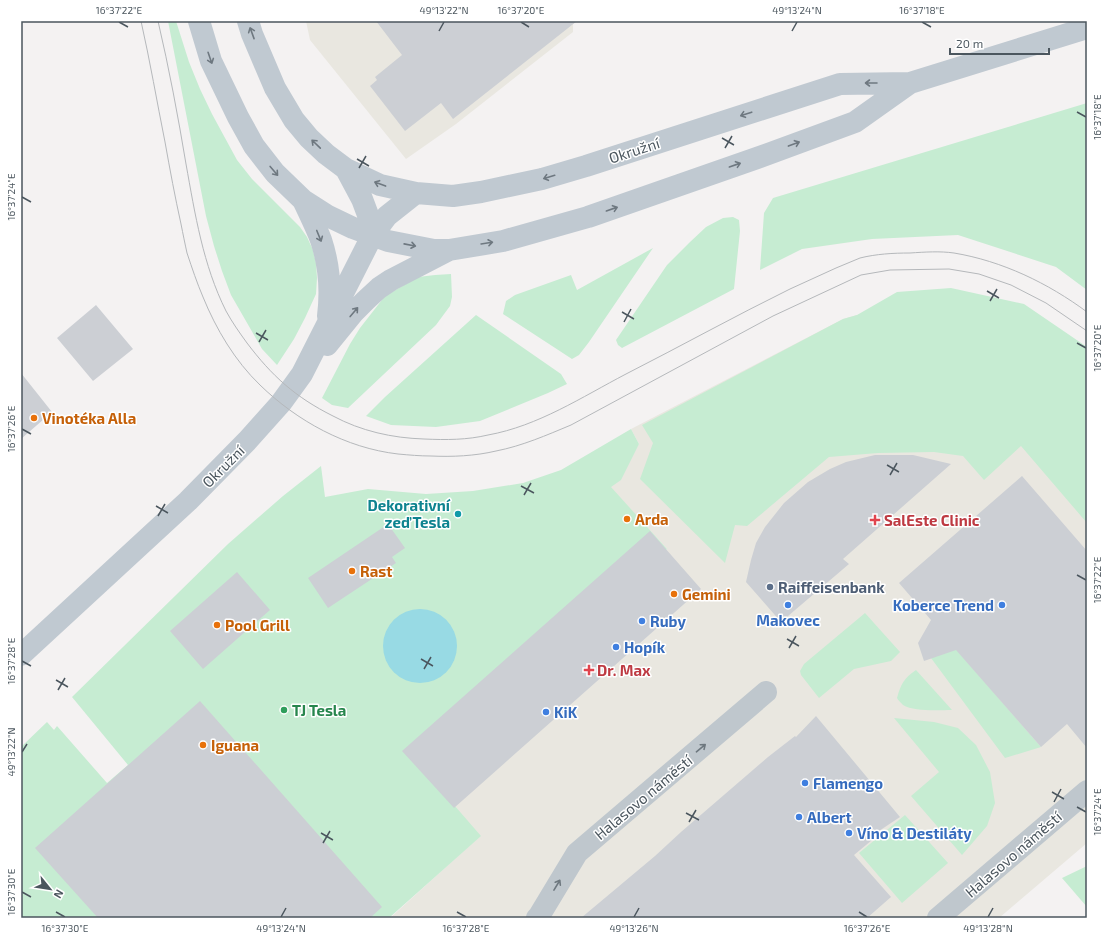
<svg xmlns="http://www.w3.org/2000/svg" width="1108" height="939" viewBox="0 0 1108 939" font-family="'Exo 2',sans-serif">
<rect width="100%" height="100%" fill="#f4f2f2"/>
<path fill="#e9e7e0" d="M 306,21 L 577,21 L 573,24 L 573,32 L 456,124 L 406,159 L 310,40 Z
M 857,315 L 1087,462 L 1087,843 L 999,918 L 390,918 L 480,836 L 420,767 L 667,549 L 610,487 L 639,444 L 631,429 L 843,319 Z"/>
<path fill="#c6ecd2" d="M 168,21 L 176,21 L 189,62 L 200,89 L 212,114 L 237,160 L 252,179 L 300,227 L 307,237 L 313,250 L 316,263 L 317,278 L 316,294 L 305,318 L 294,339 L 277,365 L 262,349 L 231,295 L 222,271 L 214,246 L 206,216 Z
M 1087,103 L 1087,290 L 1056,267 L 958,235 L 872,239 L 802,249 L 760,270 L 764,213 L 773,198 Z
M 733,217 L 739,220 L 740,231 L 734,289 L 622,348 L 618,345 L 616,340 L 667,265 L 689,243 L 706,227 L 723,218 Z
M 653,248 L 589,342 L 579,355 L 572,359 L 503,314 L 506,301 L 515,295 L 571,275 L 577,290 Z
M 451,274 L 452,297 L 450,306 L 436,325 L 348,408 L 332,405 L 322,398 L 350,344 L 360,328 L 385,296 L 418,277 L 435,275 Z
M 951,288 L 1024,304 L 1087,347 L 1087,523 L 1021,446 L 984,480 L 963,456 L 934,452 L 878,453 L 829,457 L 747,526 L 735,525 L 725,563 L 640,479 L 653,443 L 642,425 L 843,319 L 857,315 L 897,292 Z
M 476,315 L 561,374 L 567,384 L 548,393 L 480,421 L 436,427 L 391,425 L 366,416 L 385,397 Z
M 631,429 L 639,444 L 621,480 L 611,487 L 667,549 L 421,767 L 481,836 L 389,918 L 21,918 L 21,747 L 47,722 L 54,730 L 57,726 L 107,783 L 128,765 L 72,697 L 228,544 L 283,496 L 321,466 L 325,497 L 368,489 L 426,494 L 473,491 L 523,483 L 561,470 Z
M 865,613 L 900,652 L 891,661 L 854,669 L 819,698 L 801,675 L 800,671 L 804,664 Z
M 950,642 L 1041,747 L 1005,758 L 931,658 Z
M 916,670 L 952,710 C 939,710 914,712 903,705 C 901,703 898,700 897,698 C 901,684 904,678 916,670 Z
M 894,718 L 934,722 L 958,728 L 976,745 L 990,772 L 995,803 L 987,826 L 962,855 L 911,796 L 939,772 Z
M 905,815 L 948,863 L 902,903 L 859,853 Z
M 1087,866 L 1087,907 L 1062,878 Z"/>
<path fill="#98dae4" d="M383 646a37 37 0 1 1 74 0a37 37 0 1 1-74 0Z"/>
<path fill="#cccfd4" d="M 376,21 L 577,21 L 453,119 L 441,103 L 405,131 L 370,86 L 377,80 L 375,77 L 402,55 Z
M 96,305 L 133,349 L 93,381 L 57,338 Z
M 21,373 L 52,412 L 21,439 Z
M 875,455 L 913,455 L 951,464 L 843,559 L 849,564 L 781,622 L 746,582 L 751,560 L 756,543 L 765,527 L 784,503 L 808,482 L 830,469 L 846,462 Z
M 1022,476 L 1087,551 L 1087,748 L 1067,724 L 1041,747 L 956,650 L 924,661 L 918,643 L 931,620 L 899,583 Z
M 388,524 L 405,548 L 392,557 L 396,563 L 328,608 L 308,578 Z
M 650,531 L 701,589 L 454,808 L 402,751 Z
M 237,572 L 270,610 L 203,669 L 170,631 Z
M 200,701 L 382,907 L 370,918 L 98,918 L 35,848 Z
M 816,716 L 900,817 L 876,833 L 878,835 L 854,855 L 891,897 L 867,918 L 581,918 L 655,856 L 681,832 L 768,757 L 795,736 L 796,737 Z"/>
<g fill="none" stroke-linecap="round" stroke-linejoin="round">
<path stroke="#bfc7cd" stroke-width="22" d="M 537,918 L 539,916 L 577,853 L 766,692
M 938,918 L 1087,791"/>
<path stroke="#c0c9d1" stroke-width="22" d="M 199,21 L 211,61 L 238,117 L 254,146 L 275,173 L 303,200 L 328,216 L 353,228 L 388,241 L 434,250 L 449,250 L 503,241 L 588,217 L 757,158 L 855,122 L 910,83
M 248,21 L 252,34 L 275,88 L 294,120 L 309,138 L 326,154 L 346,169 L 380,185 L 416,193 L 453,196 L 481,192 L 542,179 L 586,166 L 840,84 L 910,83 L 1087,28
M 346,169 L 362,199 L 368,215 L 372,236
M 303,200 C 309,213 316,227 321,240 C 329,264 331,292 328,316
M 327,345 L 353,313 L 366,300 L 379,288 L 391,280 L 449,250
M 21,655 L 188,501 L 247,441 L 281,403 L 302,374 L 372,236 L 387,216 L 416,193"/>
<path stroke="#b5b8bb" stroke-width="1" d="M 141,21 C 150,61 157,102 165,142 C 170,170 175,197 181,224 C 183,234 185,244 187,253 C 192,268 197,283 203,297 C 216,329 235,361 260,385 C 297,421 346,448 398,454 C 409,455 420,456 431,456 C 452,457 475,456 496,451 C 522,446 547,435 571,425 L 773,316 L 861,275 L 890,270 L 949,269 L 979,274 L 1011,285 L 1046,303 L 1087,331
M 158,21 C 169,68 178,116 186,164 C 195,214 203,265 226,311 C 232,322 239,332 247,343 C 272,376 295,397 333,416 C 361,431 392,438 424,439 C 446,440 467,440 488,435 C 538,426 582,397 626,374 C 681,346 735,316 790,289 C 805,282 821,275 836,268 C 844,265 852,261 860,258 C 876,254 893,253 910,253 C 925,252 940,251 954,253 C 1002,261 1048,283 1087,312"/>
</g>
<defs><path id="oneway-shaft" d="M-6 0H5M1.5-3L5.5 0L1.5 3" fill="none" stroke-width="1.6" stroke-linecap="round" stroke-linejoin="round"/></defs>
<g stroke="#6e7880">
<use href="#oneway-shaft" transform="translate(252 33) rotate(-110)"/>
<use href="#oneway-shaft" transform="translate(210 58) rotate(71)"/>
<use href="#oneway-shaft" transform="translate(871 83) rotate(180)"/>
<use href="#oneway-shaft" transform="translate(746 114) rotate(162)"/>
<use href="#oneway-shaft" transform="translate(316 144) rotate(-136)"/>
<use href="#oneway-shaft" transform="translate(794 144) rotate(-20)"/>
<use href="#oneway-shaft" transform="translate(735 165) rotate(-19)"/>
<use href="#oneway-shaft" transform="translate(274 171) rotate(50)"/>
<use href="#oneway-shaft" transform="translate(549 177) rotate(163)"/>
<use href="#oneway-shaft" transform="translate(380 184) rotate(-160)"/>
<use href="#oneway-shaft" transform="translate(612 209) rotate(-19)"/>
<use href="#oneway-shaft" transform="translate(319 236) rotate(68)"/>
<use href="#oneway-shaft" transform="translate(487 243) rotate(-9)"/>
<use href="#oneway-shaft" transform="translate(410 245) rotate(11)"/>
<use href="#oneway-shaft" transform="translate(354 312) rotate(-50)"/>
</g>
<g stroke="#6e787f">
<use href="#oneway-shaft" transform="translate(701 748) rotate(-40)"/>
<use href="#oneway-shaft" transform="translate(557 885) rotate(-59)"/>
</g>
<path fill="none" stroke="#4b565e" stroke-width="1.5" d="M 119,22 L 128,27M 521,22 L 529,27M 922,22 L 931,27M 439,31 L 444,22M 792,31 L 797,22M 1077,112 L 1086,117M 722,138 L 734,145M 725,148 L 732,136M 357,159 L 369,166M 359,168 L 366,156M 22,197 L 31,202M 987,291 L 999,298M 990,301 L 997,289M 622,312 L 634,319M 624,322 L 631,309M 256,333 L 268,340M 259,342 L 266,330M 1077,343 L 1086,348M 22,429 L 31,434M 887,465 L 899,472M 890,475 L 897,463M 521,486 L 534,493M 524,495 L 531,483M 156,506 L 168,513M 158,516 L 165,504M 1077,575 L 1086,580M 787,639 L 799,646M 789,648 L 796,636M 421,659 L 433,666M 22,661 L 31,666M 424,669 L 431,657M 56,680 L 68,687M 58,690 L 65,678M 22,752 L 27,744M 1052,792 L 1064,799M 1054,802 L 1061,789M 1077,807 L 1086,812M 686,813 L 699,820M 689,822 L 696,810M 321,833 L 333,840M 323,843 L 330,831M 22,892 L 31,897M 56,912 L 65,917M 457,912 L 466,917M 859,912 L 867,917M 281,917 L 286,908M 634,917 L 639,908M 988,917 L 993,908"/>
<g fill="#e8710a" stroke="#fff" stroke-width="1.5">
<circle cx="34" cy="418" r="4"/>
<circle cx="627" cy="519" r="4"/>
<circle cx="352" cy="571" r="4"/>
<circle cx="674" cy="594" r="4"/>
<circle cx="217" cy="625" r="4"/>
<circle cx="203" cy="745" r="4"/>
</g>
<circle fill="#0f9aa8" stroke="#fff" stroke-width="1.5" cx="458" cy="514" r="4"/>
<g fill="#e0444e" stroke="#fff" stroke-width="1.5">
<path d="M873 514h4v4h4v4h-4v4h-4v-4h-4v-4h4z"/>
<path d="M587 664h4v4h4v4h-4v4h-4v-4h-4v-4h4z"/>
</g>
<circle fill="#5c6f8a" stroke="#fff" stroke-width="1.5" cx="770" cy="587" r="4"/>
<g fill="#3f7fe0" stroke="#fff" stroke-width="1.5">
<circle cx="788" cy="605" r="4"/>
<circle cx="1002" cy="605" r="4"/>
<circle cx="642" cy="621" r="4"/>
<circle cx="616" cy="647" r="4"/>
<circle cx="546" cy="712" r="4"/>
<circle cx="805" cy="783" r="4"/>
<circle cx="799" cy="817" r="4"/>
<circle cx="849" cy="833" r="4"/>
</g>
<circle fill="#2e9e5b" stroke="#fff" stroke-width="1.5" cx="284" cy="710" r="4"/>
<g text-anchor="middle" dominant-baseline="central" stroke-width="3" stroke-linejoin="round" paint-order="stroke">
<g font-size="15" fill="#4b565e" stroke="#fff">
<text transform="translate(634 150) rotate(-18)">Okružní</text>
<text transform="translate(223 466) rotate(-45)">Okružní</text>
<text transform="translate(643 797) rotate(-40)">Halasovo náměstí</text>
<text transform="translate(1013 854) rotate(-41)">Halasovo náměstí</text>
</g>
<g font-size="15" font-weight="bold" fill="#c56008" stroke="#fff" text-anchor="start">
<text x="42" y="418">Vinotéka Alla</text>
<text x="635" y="519">Arda</text>
<text x="360" y="571">Rast</text>
<text x="682" y="594">Gemini</text>
<text x="225" y="625">Pool Grill</text>
<text x="211" y="745">Iguana</text>
</g>
<g font-size="15" font-weight="bold" fill="#0d838f" stroke="#fff" text-anchor="end">
<text x="450" y="505">Dekorativní<tspan x="450" dy="17">zeď Tesla</tspan></text>
</g>
<g font-size="15" font-weight="bold" fill="#be3a42" stroke="#fff" text-anchor="start">
<text x="884" y="520">SalEste Clinic</text>
<text x="597" y="670">Dr. Max</text>
</g>
<g font-size="15" font-weight="bold" fill="#4e5e75" stroke="#fff" text-anchor="start">
<text x="778" y="587">Raiffeisenbank</text>
</g>
<g font-size="15" font-weight="bold" fill="#366cbe" stroke="#fff" text-anchor="start">
<text x="994" y="605" text-anchor="end">Koberce Trend</text>
<text x="788" y="620" text-anchor="middle">Makovec</text>
<text x="650" y="621">Ruby</text>
<text x="624" y="647">Hopík</text>
<text x="554" y="712">KiK</text>
<text x="813" y="783">Flamengo</text>
<text x="807" y="817">Albert</text>
<text x="857" y="833">Víno &amp; Destiláty</text>
</g>
<g font-size="15" font-weight="bold" fill="#27864d" stroke="#fff" text-anchor="start">
<text x="292" y="710">TJ Tesla</text>
</g>
</g>
<rect width="1108" height="939" fill="none" stroke="#ffffff" stroke-width="44"/>
<g transform="translate(50 889) rotate(120)" stroke="#ffffff" stroke-width="3" paint-order="stroke">
<path d="M0-3L7 15L0 10L-7 15Z" fill="#4b565e"/>
<text y="-6" font-size="11" font-weight="bold" text-anchor="middle" fill="#4b565e">N</text>
</g>
<path d="M950 48v6h99v-6" fill="none" stroke="#4b565e" stroke-width="2"/>
<text x="956" y="48" font-size="12" fill="#4b565e" stroke="#ffffff" stroke-width="3" paint-order="stroke">20 m</text>
<rect x="22" y="22" width="1064" height="895" fill="none" stroke="#4b565e" stroke-width="1.5"/>
<g font-size="10" text-anchor="middle" fill="#4b565e">
<text x="119" y="14">16°37'22"E</text>
<text x="444" y="14">49°13'22"N</text>
<text x="521" y="14">16°37'20"E</text>
<text x="797" y="14">49°13'24"N</text>
<text x="922" y="14">16°37'18"E</text>
<text transform="translate(1097 117) rotate(-90)" y="4">16°37'18"E</text>
<text transform="translate(11 197) rotate(-90)" y="4">16°37'24"E</text>
<text transform="translate(1097 348) rotate(-90)" y="4">16°37'20"E</text>
<text transform="translate(11 429) rotate(-90)" y="4">16°37'26"E</text>
<text transform="translate(1097 580) rotate(-90)" y="4">16°37'22"E</text>
<text transform="translate(11 661) rotate(-90)" y="4">16°37'28"E</text>
<text transform="translate(11 752) rotate(-90)" y="4">49°13'22"N</text>
<text transform="translate(1097 812) rotate(-90)" y="4">16°37'24"E</text>
<text transform="translate(11 892) rotate(-90)" y="4">16°37'30"E</text>
<text x="65" y="932">16°37'30"E</text>
<text x="281" y="932">49°13'24"N</text>
<text x="466" y="932">16°37'28"E</text>
<text x="634" y="932">49°13'26"N</text>
<text x="867" y="932">16°37'26"E</text>
<text x="988" y="932">49°13'28"N</text>
</g>
</svg>
